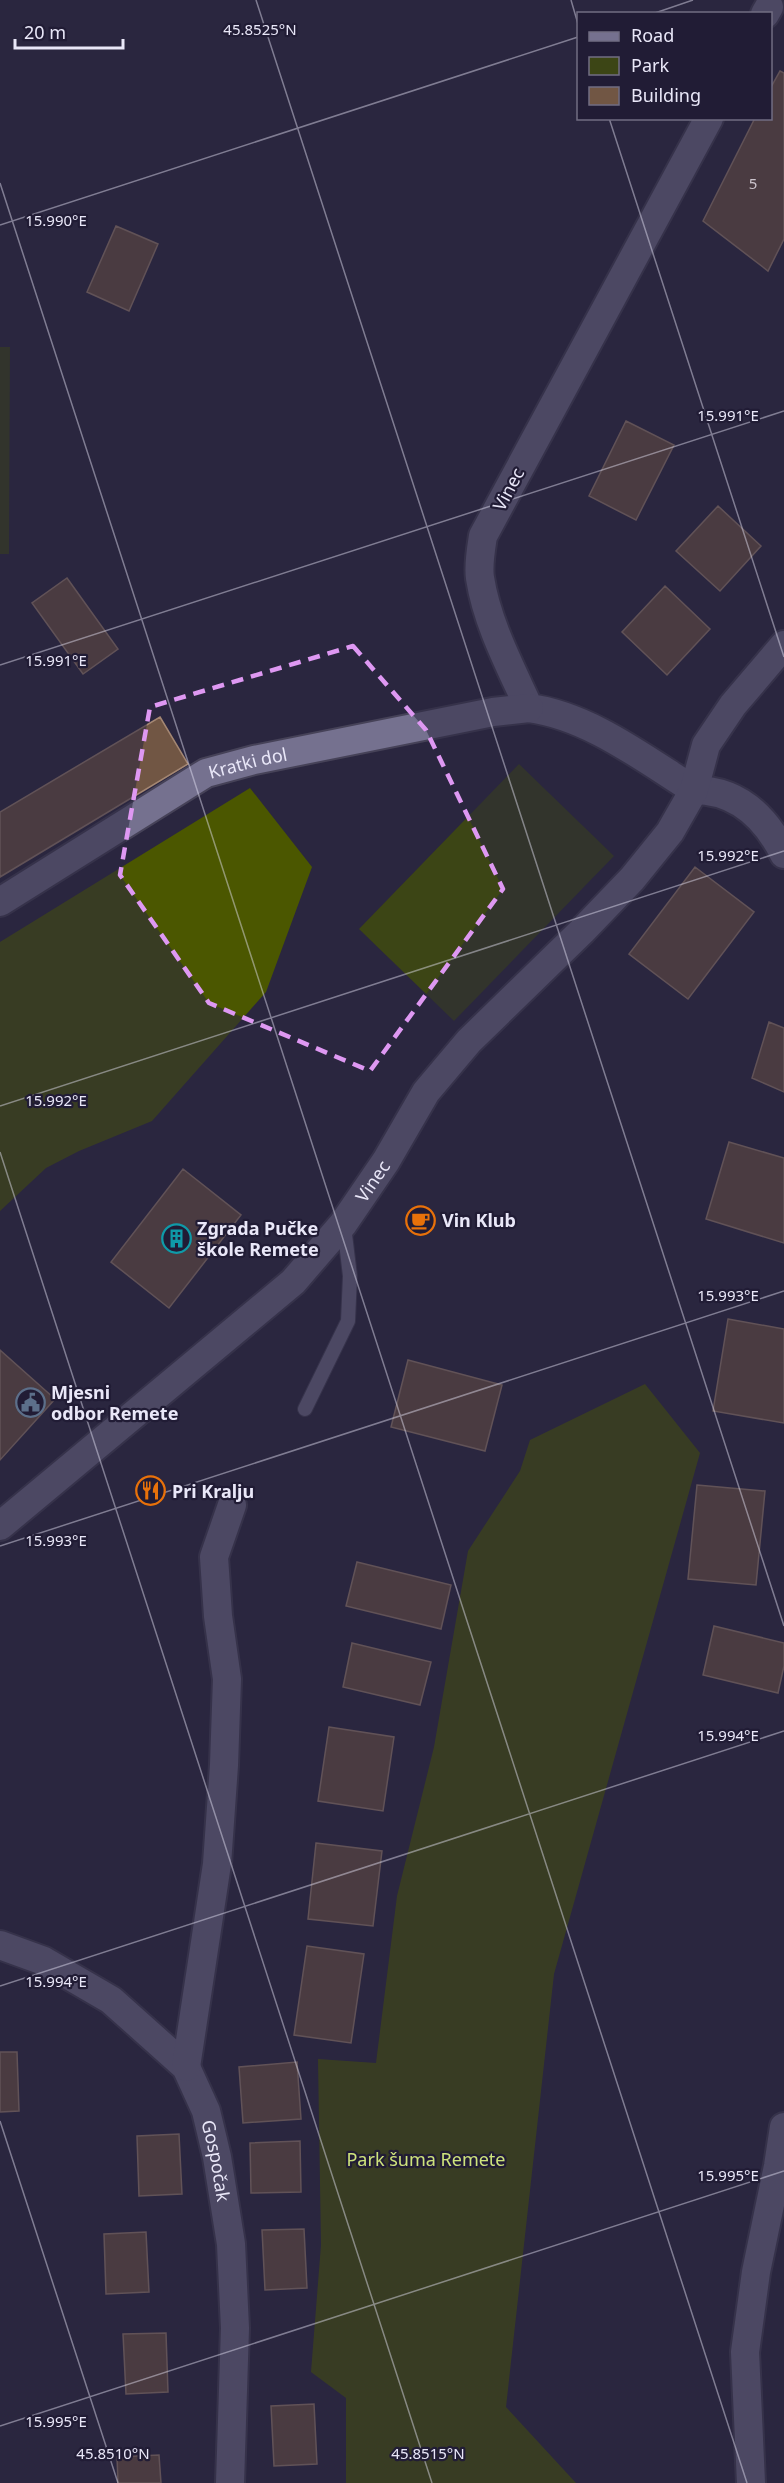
<svg xmlns="http://www.w3.org/2000/svg" width="784" height="2483" viewBox="0 0 784 2483" font-family="'Noto Sans',sans-serif">
<rect width="100%" height="100%" fill="#2a263f"/>
<path fill="#3c4515" d="M 0,347 L 10,347 L 9,554 L 0,554 Z
M 519,764 L 614,856 L 454,1021 L 359,929 Z"/>
<path fill="#4b5700" d="M 250,788 L 312,867 L 266,992 L 152,1121 L 79,1151 L 46,1168 L 0,1211 L 0,942 Z
M 645,1384 L 700,1453 L 554,1974 L 506,2407 L 576,2483 L 346,2483 L 346,2398 L 311,2372 L 321,2245 L 318,2059 L 376,2063 L 397,1896 L 434,1747 L 468,1551 L 520,1471 L 530,1440 Z"/>
<path fill="#715644" stroke="#a48773" stroke-width="1.5" d="M 780,71 L 784,73 L 784,239 L 768,271 L 703,221 L 755,118 L 770,118 L 770,89 Z
M 116,226 L 158,244 L 129,311 L 87,292 Z
M 626,421 L 674,445 L 636,520 L 589,496 Z
M 718,506 L 761,546 L 720,591 L 676,551 Z
M 67,578 L 118,649 L 83,674 L 32,603 Z
M 665,586 L 710,629 L 667,675 L 622,632 Z
M 160,717 L 188,764 L 0,877 L 0,812 Z
M 695,867 L 754,912 L 688,999 L 629,954 Z
M 769,1022 L 784,1028 L 784,1092 L 752,1078 Z
M 729,1142 L 784,1158 L 784,1243 L 706,1219 Z
M 183,1169 L 241,1215 L 169,1308 L 111,1262 Z
M 728,1319 L 784,1329 L 784,1423 L 713,1411 Z
M 0,1350 L 55,1399 L 0,1460 Z
M 408,1360 L 502,1385 L 485,1451 L 391,1427 Z
M 697,1485 L 765,1491 L 756,1585 L 688,1579 Z
M 357,1562 L 451,1585 L 441,1629 L 346,1606 Z
M 714,1626 L 784,1643 L 784,1666 L 778,1693 L 703,1675 Z
M 352,1643 L 431,1662 L 420,1705 L 343,1687 Z
M 329,1727 L 394,1737 L 383,1811 L 318,1801 Z
M 316,1843 L 382,1851 L 373,1926 L 308,1919 Z
M 307,1946 L 364,1954 L 351,2043 L 294,2035 Z
M 0,2052 L 17,2052 L 19,2111 L 0,2112 Z
M 297,2062 L 301,2119 L 243,2123 L 239,2067 Z
M 179,2134 L 182,2194 L 139,2196 L 137,2136 Z
M 300,2141 L 301,2192 L 251,2193 L 250,2143 Z
M 304,2229 L 307,2288 L 265,2290 L 262,2230 Z
M 146,2232 L 149,2292 L 106,2294 L 104,2234 Z
M 166,2333 L 168,2392 L 126,2394 L 123,2334 Z
M 314,2404 L 317,2464 L 274,2466 L 271,2406 Z
M 159,2455 L 161,2483 L 118,2483 L 117,2457 Z"/>
<g fill="none" stroke-linecap="round" stroke-linejoin="round">
<defs>
<path id="service" d="M 305,1409 L 348,1321 L 350,1276 L 344,1226"/>
<g id="minor">
<path d="M 765,14 L 769,7"/>
<path d="M 709,118 L 483,536 C 481,549 478,565 480,578 C 487,623 510,666 529,708 C 589,716 643,758 694,790 C 737,790 765,816 784,854"/>
<path id="s1" d="M 0,902 L 206,773 L 254,760 L 493,712 L 529,708"/>
<path id="s2" d="M 0,1526 L 293,1282 L 343,1224 L 386,1161 L 426,1092 L 469,1041 L 582,931 L 632,879 L 670,832 L 694,790 L 706,745 L 733,705 L 784,645"/>
<path id="s3" d="M 0,1945 L 44,1961 L 111,2000 L 186,2067 L 206,2111 L 217,2157 L 231,2244 L 235,2328 L 230,2483"/>
<path d="M 186,2067 L 217,1864 L 224,1765 L 227,1679 L 218,1616 L 214,1557 L 232,1505"/>
<path d="M 751,2483 L 745,2352 L 756,2272 L 778,2166 L 784,2127"/>
</g>
</defs>
<use href="#service" stroke="#464258" stroke-width="16"/>
<use href="#minor" stroke="#464258" stroke-width="32"/>
<use href="#service" stroke="#75718f" stroke-width="14"/>
<use href="#minor" stroke="#75718f" stroke-width="28"/>
</g>
<path d="M0 0H784V2483H0ZM 353,646 L 426,730 L 503,889 L 370,1071 L 209,1003 L 120,875 L 150,707 Z" fill="#2a263f" fill-opacity=".55" fill-rule="evenodd"/>
<path fill="none" stroke="#de98f2" stroke-width="4.5" stroke-dasharray="12 8" stroke-linejoin="round" d="M 353,646 L 426,730 L 503,889 L 370,1071 L 209,1003 L 120,875 L 150,707 Z"/>
<path fill="none" stroke="#e9e7f8" stroke-width="1.5" stroke-opacity="0.45" d="M 256,0 L 784,1626M 571,0 L 578,24M 652,14 L 693,0M 609,118 L 784,657M 0,183 L 747,2483M 0,225 L 578,37M 0,665 L 784,411M 0,1106 L 784,851M 0,1152 L 432,2483M 0,1546 L 784,1291M 0,1986 L 784,1731M 0,2121 L 118,2483M 0,2426 L 784,2171"/>
<defs>
<symbol id="cafe-ring" viewBox="-11 -11 22 22"><circle r="9.5" fill="#211c35" stroke="#e8710a" stroke-width="1.5"/><path d="M-5.5-4.5H6V0H3Q3 3.5 0 3.5H-2.5Q-5.5 3.5-5.5 0ZM3-3.2v2h1.7v-2ZM-6 4.5H4V6H-6Z" fill="#e8710a"/></symbol>
<symbol id="building-ring" viewBox="-11 -11 22 22"><circle r="9.5" fill="#211c35" stroke="#0f9aa8" stroke-width="1.5"/><path d="M-4-6H4V6H1V3H-1V6H-4ZM-2.5-4.3h1.7v1.8h-1.7ZM.8-4.3h1.7v1.8H.8ZM-2.5-1h1.7V.8h-1.7ZM.8-1h1.7V.8H.8Z" fill="#0f9aa8"/></symbol>
<symbol id="civic-ring" viewBox="-11 -11 22 22"><circle r="9.5" fill="#211c35" stroke="#5c6f8a" stroke-width="1.5"/><path d="M-.6-6.5H3V-4.5H.6V-3L4-1V1h2V6H-6V1h2V-1L-.6-3ZM-1.2 2.5V6h2.4V2.5Z" fill="#5c6f8a"/></symbol>
<symbol id="restaurant-ring" viewBox="-11 -11 22 22"><circle r="9.5" fill="#211c35" stroke="#e8710a" stroke-width="1.5"/><path d="M-5-6h1v4h1v-4h1v4h1v-4h1v5L-1.5 .5V6h-2V.5L-5-1ZM5-6V6H3V1.5H1.5Q1.5-4 5-6Z" fill="#e8710a"/></symbol>
</defs>
<g fill-rule="evenodd">
<use href="#cafe-ring" x="404" y="1204" width="33" height="33"/>
<use href="#building-ring" x="160" y="1222" width="33" height="33"/>
<use href="#civic-ring" x="14" y="1386" width="33" height="33"/>
<use href="#restaurant-ring" x="134" y="1474" width="33" height="33"/>
</g>
<g text-anchor="middle" dominant-baseline="central" stroke-width="4.5" stroke-linejoin="round" paint-order="stroke">
<g font-size="15" fill="#cbc3cb">
<text x="753" y="183">5</text>
</g>
<g font-size="18" fill="#e9e7f8" stroke="#211c35">
<text transform="translate(508 489) rotate(-62)">Vinec</text>
<text stroke="none"><textPath href="#s1" startOffset="286">Kratki dol</textPath></text>
<text stroke="none"><textPath href="#s2" startOffset="510">Vinec</textPath></text>
<text stroke="none"><textPath href="#s3" startOffset="324">Gospočak</textPath></text>
</g>
<g font-size="18" font-weight="bold" fill="#e9e7f8" stroke="#211c35" text-anchor="start">
<text x="442" y="1220">Vin Klub</text>
<text x="197" y="1228">Zgrada Pučke<tspan x="197" dy="21">škole Remete</tspan></text>
<text x="51" y="1392">Mjesni<tspan x="51" dy="21">odbor Remete</tspan></text>
<text x="172" y="1491">Pri Kralju</text>
</g>
<g font-size="18" fill="#cee37c" stroke="#211c35">
<text x="426" y="2159">Park šuma Remete</text>
</g>
</g>
<g font-size="15" text-anchor="middle" fill="#e9e7f8" stroke="#211c35" stroke-width="4.5" stroke-linejoin="round" paint-order="stroke">
<text x="260" y="35">45.8525°N</text>
<text x="56" y="226">15.990°E</text>
<text x="728" y="421">15.991°E</text>
<text x="56" y="666">15.991°E</text>
<text x="728" y="861">15.992°E</text>
<text x="56" y="1106">15.992°E</text>
<text x="728" y="1301">15.993°E</text>
<text x="56" y="1546">15.993°E</text>
<text x="728" y="1741">15.994°E</text>
<text x="56" y="1987">15.994°E</text>
<text x="728" y="2181">15.995°E</text>
<text x="56" y="2427">15.995°E</text>
<text x="113" y="2459">45.8510°N</text>
<text x="428" y="2459">45.8515°N</text>
</g>
<rect x="577" y="12" width="195" height="108" fill="#211c35" stroke="#716d83" stroke-width="1.5"/>
<rect x="589" y="32" width="30" height="9" fill="#75718f" stroke="#716d83" stroke-width="1.5"/>
<text x="631" y="42" font-size="18" fill="#e9e7f8">Road</text>
<rect x="589" y="57" width="30" height="18" fill="#3c4515" stroke="#716d83" stroke-width="1.5"/>
<text x="631" y="72" font-size="18" fill="#e9e7f8">Park</text>
<rect x="589" y="87" width="30" height="18" fill="#715644" stroke="#716d83" stroke-width="1.5"/>
<text x="631" y="102" font-size="18" fill="#e9e7f8">Building</text>
<path d="M15 39v9h108v-9" fill="none" stroke="#e9e7f8" stroke-width="3"/>
<text x="24" y="39" font-size="18" fill="#e9e7f8" stroke="#211c35" stroke-width="4.5" paint-order="stroke">20 m</text>
</svg>
